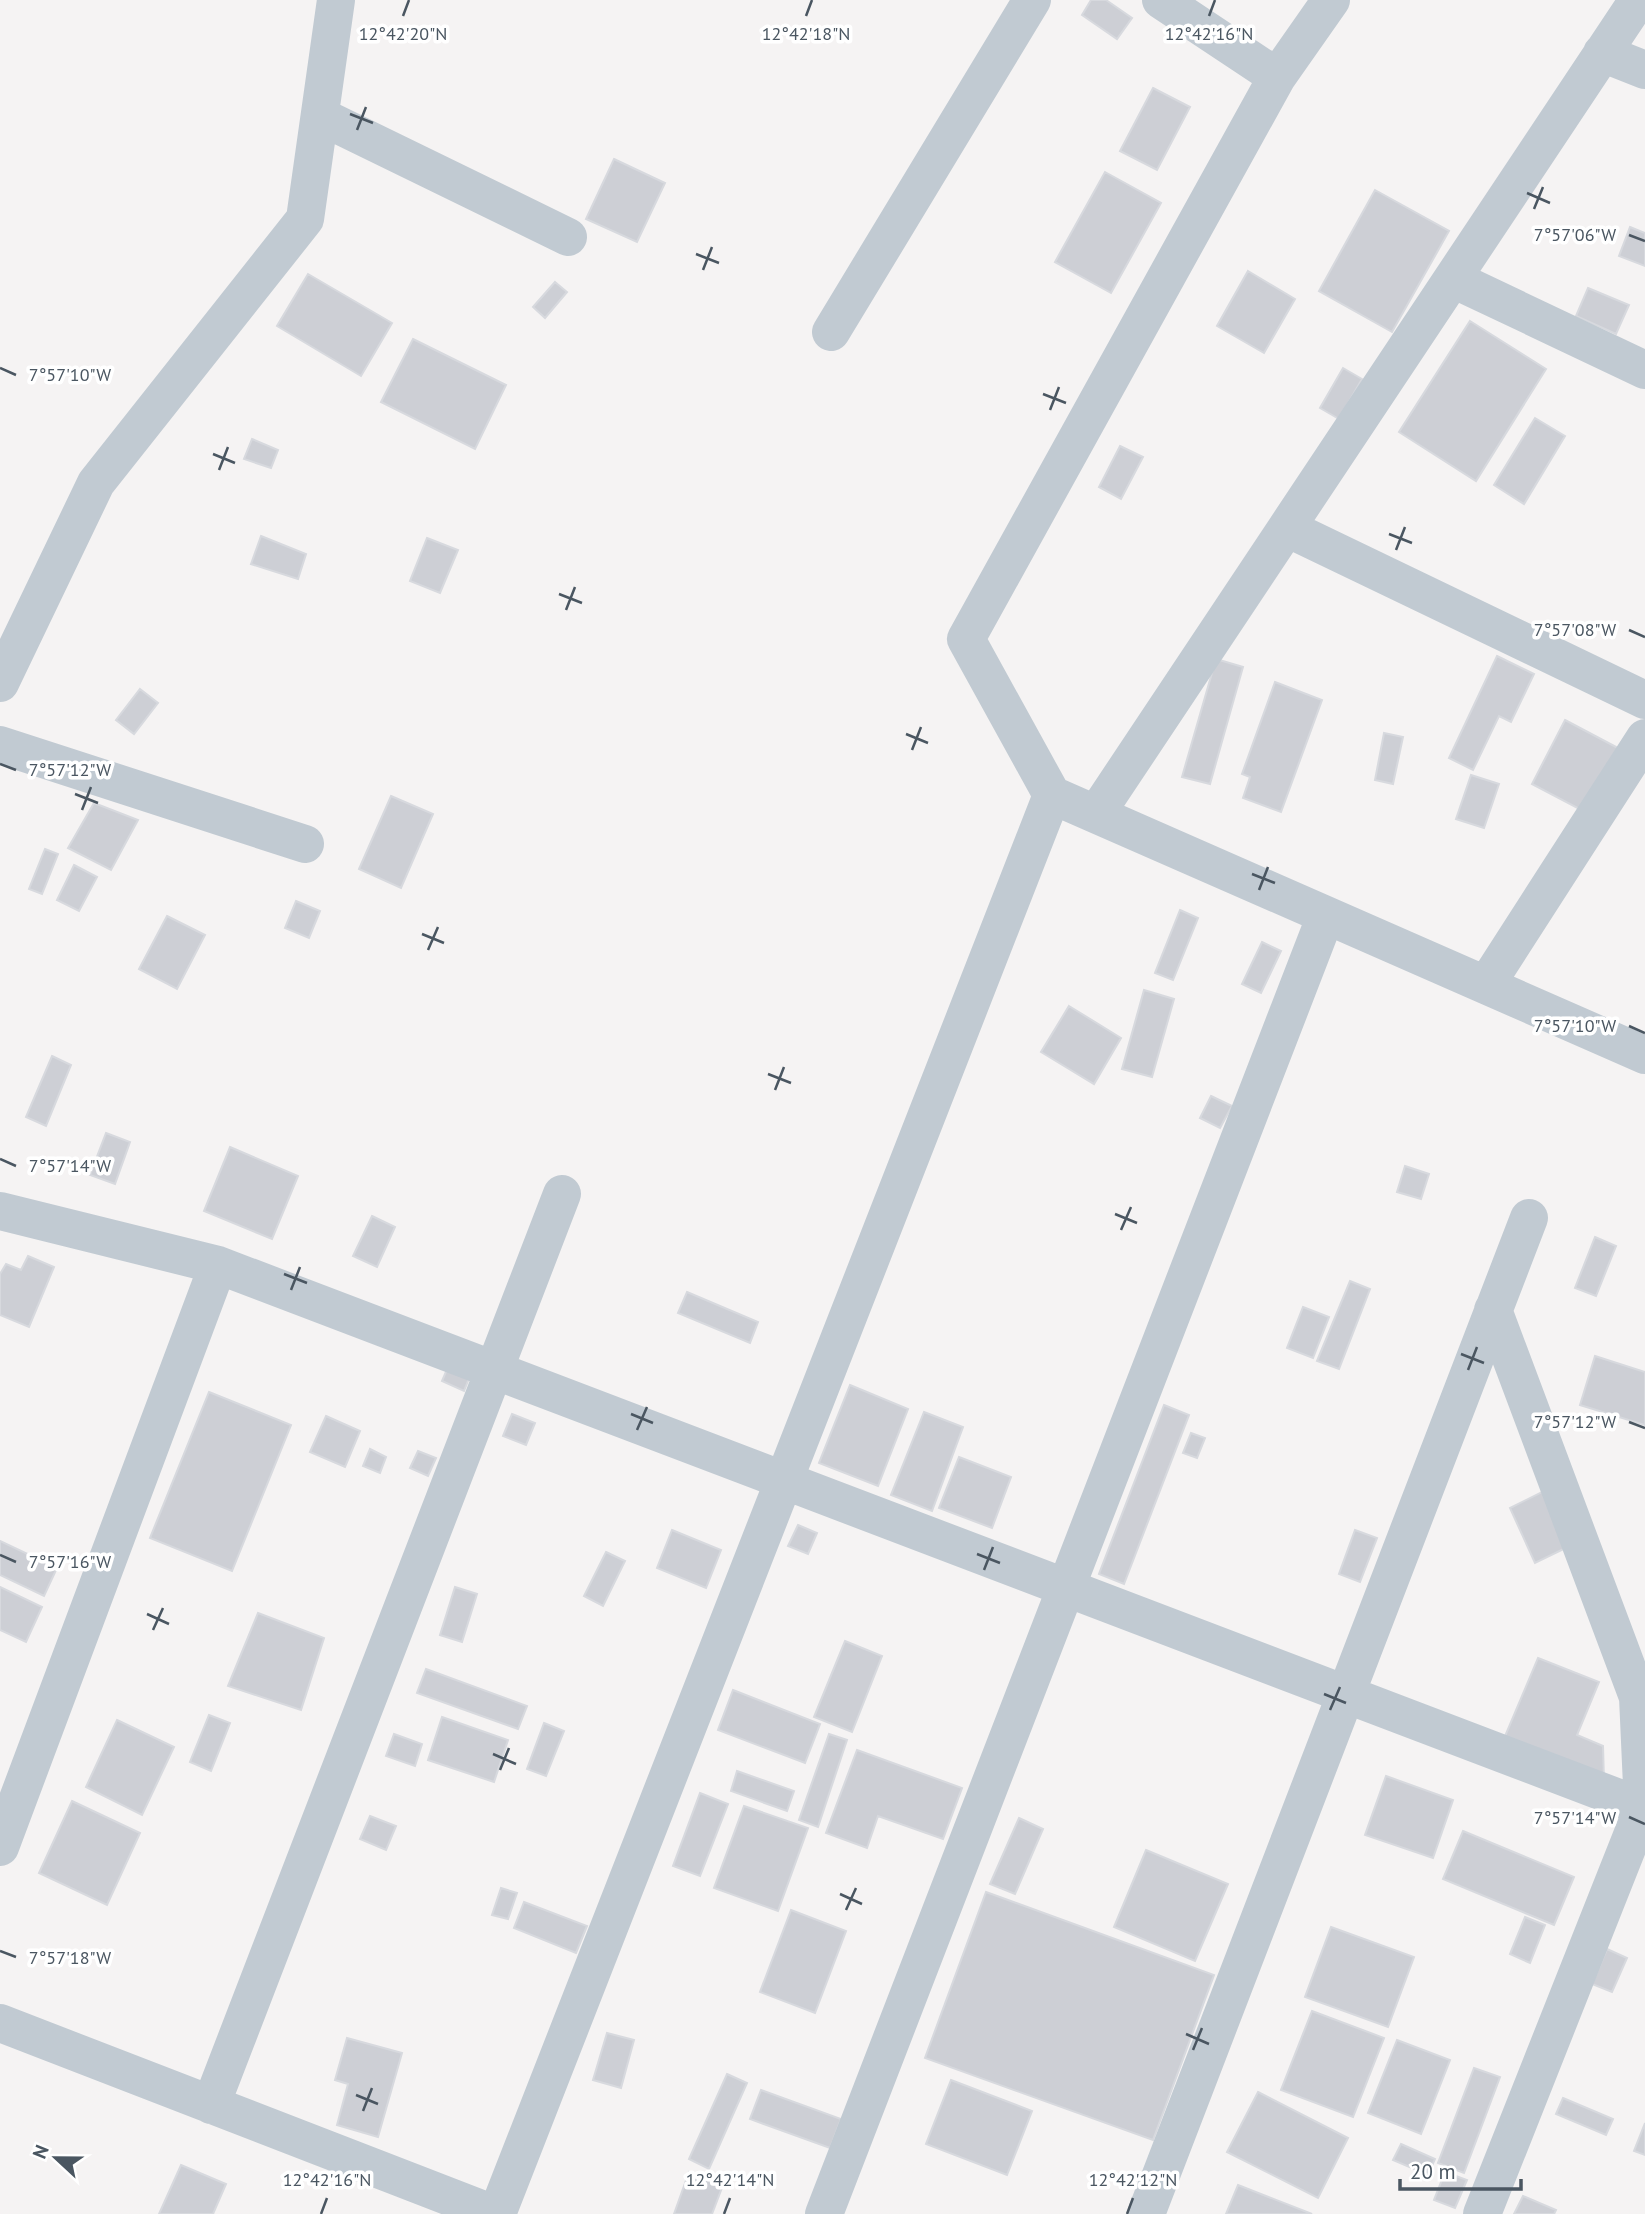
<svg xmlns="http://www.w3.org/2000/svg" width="1645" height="2214" viewBox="0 0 1645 2214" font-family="'PT Sans',sans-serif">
<rect width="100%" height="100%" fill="#f5f3f3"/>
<path fill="#cdcfd5" stroke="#d7d9de" stroke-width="2" d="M 1091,0 L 1106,0 L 1132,18 L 1117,39 L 1082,15 Z
M 1153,88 L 1190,107 L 1157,170 L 1120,151 Z
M 614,159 L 665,183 L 637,242 L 586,219 Z
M 1105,172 L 1161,203 L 1111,293 L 1055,262 Z
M 1375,190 L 1449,231 L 1392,332 L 1319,291 Z
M 1630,227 L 1645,233 L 1645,266 L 1619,256 Z
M 1248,271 L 1295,299 L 1264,353 L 1217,326 Z
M 308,274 L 392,323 L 361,376 L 277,326 Z
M 555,282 L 567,292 L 545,318 L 533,307 Z
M 1588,288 L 1629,305 L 1616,334 L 1576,316 Z
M 1470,321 L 1546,369 L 1476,481 L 1399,432 Z
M 413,339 L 506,385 L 475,449 L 381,402 Z
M 1343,368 L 1362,379 L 1339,419 L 1320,408 Z
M 1535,418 L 1565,436 L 1524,504 L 1494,485 Z
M 252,439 L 278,450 L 271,468 L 244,459 Z
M 1120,446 L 1143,457 L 1121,499 L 1099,487 Z
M 261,536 L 306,554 L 298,579 L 251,564 Z
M 427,538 L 458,550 L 440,593 L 410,581 Z
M 1497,656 L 1534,674 L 1511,722 L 1499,716 L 1473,770 L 1449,758 Z
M 1216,659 L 1243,667 L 1210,784 L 1182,777 Z
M 1275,682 L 1322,700 L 1281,812 L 1243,798 L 1250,777 L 1242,774 Z
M 140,689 L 158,703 L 134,734 L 116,720 Z
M 1565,720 L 1618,748 L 1585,812 L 1532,784 Z
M 1384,733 L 1403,737 L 1393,784 L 1375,780 Z
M 1471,775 L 1499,784 L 1484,828 L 1456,819 Z
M 391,796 L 433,814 L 401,888 L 359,869 Z
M 94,803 L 138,820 L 111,870 L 68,848 Z
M 45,849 L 58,854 L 42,894 L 29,889 Z
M 74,865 L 97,877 L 79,911 L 57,900 Z
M 296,901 L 320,911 L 309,938 L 285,928 Z
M 1180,910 L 1198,918 L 1173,980 L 1155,973 Z
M 167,916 L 205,935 L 177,989 L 139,969 Z
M 1262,942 L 1281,951 L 1261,993 L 1242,984 Z
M 1144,990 L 1174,999 L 1152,1077 L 1122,1069 Z
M 1069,1006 L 1121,1038 L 1094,1084 L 1041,1052 Z
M 52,1056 L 71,1065 L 46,1126 L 26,1117 Z
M 1211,1096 L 1232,1106 L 1220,1128 L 1200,1118 Z
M 106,1133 L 130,1142 L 115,1184 L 90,1175 Z
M 230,1147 L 298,1176 L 272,1239 L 204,1211 Z
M 1405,1166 L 1429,1174 L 1421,1199 L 1397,1192 Z
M 372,1216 L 395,1227 L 377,1267 L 353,1256 Z
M 1595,1237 L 1616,1246 L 1596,1296 L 1575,1288 Z
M 28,1256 L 54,1267 L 29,1327 L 0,1315 L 0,1274 L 6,1264 L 21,1270 Z
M 1350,1281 L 1370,1289 L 1339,1369 L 1317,1361 Z
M 687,1292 L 758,1322 L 750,1343 L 678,1313 Z
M 1303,1307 L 1329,1317 L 1313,1358 L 1287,1348 Z
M 1595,1356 L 1645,1372 L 1645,1425 L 1580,1405 Z
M 448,1367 L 470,1376 L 464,1391 L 442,1381 Z
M 850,1385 L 908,1409 L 878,1486 L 819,1463 Z
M 209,1392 L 291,1425 L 232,1571 L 150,1538 Z
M 1164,1405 L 1189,1415 L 1124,1584 L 1099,1574 Z
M 924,1412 L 963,1427 L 932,1511 L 891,1495 Z
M 512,1414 L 535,1423 L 526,1445 L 503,1436 Z
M 326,1416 L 360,1431 L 345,1467 L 310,1452 Z
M 1191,1433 L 1205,1438 L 1197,1458 L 1183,1453 Z
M 370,1449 L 386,1457 L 380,1473 L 363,1466 Z
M 418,1451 L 436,1458 L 428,1476 L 410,1468 Z
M 959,1457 L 1011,1477 L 992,1528 L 939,1508 Z
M 1548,1489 L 1574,1544 L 1535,1563 L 1510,1508 Z
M 798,1525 L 817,1533 L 808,1554 L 788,1546 Z
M 672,1530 L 721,1550 L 706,1588 L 657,1568 Z
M 1355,1530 L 1377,1538 L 1360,1582 L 1339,1574 Z
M 0,1541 L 57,1568 L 44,1596 L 0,1575 Z
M 606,1552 L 625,1561 L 603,1606 L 584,1596 Z
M 0,1587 L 42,1607 L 26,1642 L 0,1630 Z
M 455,1587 L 477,1594 L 462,1642 L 440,1635 Z
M 258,1613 L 324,1638 L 301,1710 L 228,1686 Z
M 845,1641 L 882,1656 L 852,1732 L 814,1717 Z
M 1538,1658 L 1599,1682 L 1577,1735 L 1603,1746 L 1604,1781 L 1503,1741 Z
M 426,1669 L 527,1706 L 518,1729 L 417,1693 Z
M 733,1690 L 820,1724 L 805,1763 L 718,1730 Z
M 209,1715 L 230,1723 L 211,1771 L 190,1762 Z
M 442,1717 L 508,1740 L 494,1782 L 428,1760 Z
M 117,1720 L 174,1747 L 142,1815 L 86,1787 Z
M 544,1723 L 564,1731 L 546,1776 L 527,1769 Z
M 394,1734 L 422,1744 L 415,1766 L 386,1756 Z
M 829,1734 L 847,1740 L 818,1827 L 799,1820 Z
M 857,1750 L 962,1788 L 943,1839 L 878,1816 L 867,1848 L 826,1833 Z
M 737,1771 L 794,1791 L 787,1811 L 731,1791 Z
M 1386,1776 L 1453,1800 L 1433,1858 L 1365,1835 Z
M 700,1793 L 728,1804 L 700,1876 L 673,1866 Z
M 72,1801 L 140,1833 L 107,1905 L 39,1873 Z
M 744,1806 L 808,1828 L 778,1911 L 714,1888 Z
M 370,1816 L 396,1826 L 386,1850 L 360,1839 Z
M 1019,1818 L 1043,1829 L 1015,1894 L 990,1884 Z
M 1463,1831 L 1574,1877 L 1554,1925 L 1443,1879 Z
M 1146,1850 L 1228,1884 L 1195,1961 L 1114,1927 Z
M 501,1888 L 517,1893 L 508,1919 L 492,1915 Z
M 986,1892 L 1214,1975 L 1153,2140 L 925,2058 Z
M 524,1902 L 587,1926 L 576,1953 L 514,1928 Z
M 791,1910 L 846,1931 L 815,2013 L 760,1992 Z
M 1525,1917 L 1545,1925 L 1530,1963 L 1510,1954 Z
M 1331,1927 L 1414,1957 L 1388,2027 L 1305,1997 Z
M 1607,1949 L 1627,1958 L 1612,1992 L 1592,1984 Z
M 1312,2011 L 1384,2038 L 1353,2117 L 1281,2090 Z
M 607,2033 L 634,2040 L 621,2088 L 593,2080 Z
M 347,2038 L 402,2053 L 378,2137 L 337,2125 L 348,2084 L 335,2080 Z
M 1397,2040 L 1450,2060 L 1421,2134 L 1368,2113 Z
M 1474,2068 L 1500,2077 L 1464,2173 L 1438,2163 Z
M 727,2074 L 747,2083 L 709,2169 L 689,2159 Z
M 951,2080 L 1032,2111 L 1007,2175 L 926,2144 Z
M 761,2090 L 841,2119 L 830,2148 L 750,2119 Z
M 1258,2092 L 1348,2138 L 1318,2198 L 1227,2152 Z
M 1563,2098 L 1613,2119 L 1606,2135 L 1556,2114 Z
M 1645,2123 L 1645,2155 L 1634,2151 Z
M 1401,2144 L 1435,2159 L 1428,2175 L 1393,2160 Z
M 181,2165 L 226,2184 L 213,2214 L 159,2214 Z
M 689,2172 L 723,2185 L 712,2214 L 674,2214 Z
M 1445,2172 L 1467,2180 L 1455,2208 L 1434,2200 Z
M 1238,2185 L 1312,2214 L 1226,2214 Z
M 1523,2196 L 1556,2210 L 1554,2214 L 1514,2214 Z"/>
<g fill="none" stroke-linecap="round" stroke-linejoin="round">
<path stroke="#c1cad2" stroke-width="38" d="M 1161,0 L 1277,77
M 1331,0 L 1277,77 L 966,639 L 1052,795 L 1645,1055
M 1602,53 L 1645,70
M 320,116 L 568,237
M 1453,279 L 1645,370
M 831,332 L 1032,0
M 1287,528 L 1645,700
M 0,683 L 96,483 L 305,219 L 336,0
M 0,745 L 305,844
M 1096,814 L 1638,0
M 1486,985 L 1645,738
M 0,1211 L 218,1265 L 1645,1808
M 0,1847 L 218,1265
M 0,2023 L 494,2214
M 211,2105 L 562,1194
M 497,2214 L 1052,795
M 824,2214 L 1326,915
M 1146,2214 L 1529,1218
M 1482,2214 L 1643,1808 L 1638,1697 L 1493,1310"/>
</g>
<path fill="none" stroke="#4a5661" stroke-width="2.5" d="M 403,16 L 409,0M 806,16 L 812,0M 1209,16 L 1215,0M 350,114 L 373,123M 357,130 L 366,107M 1527,193 L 1550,203M 1534,209 L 1543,187M 1629,235 L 1645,241M 696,254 L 719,263M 703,270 L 712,247M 0,368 L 16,375M 1043,394 L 1066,403M 1050,410 L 1059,387M 213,454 L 235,463M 219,470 L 228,447M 1389,534 L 1412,543M 1396,550 L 1405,527M 559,594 L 582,603M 566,610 L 575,587M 1629,630 L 1645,637M 906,734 L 928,743M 912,750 L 921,727M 0,764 L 16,770M 75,794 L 98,803M 82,810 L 91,787M 1252,874 L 1275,883M 1259,890 L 1268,867M 422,934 L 444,943M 428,950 L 438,927M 1629,1026 L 1645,1033M 768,1074 L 791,1083M 775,1090 L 784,1067M 0,1159 L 16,1166M 1115,1214 L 1137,1223M 1121,1230 L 1131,1207M 284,1274 L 307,1283M 291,1290 L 300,1267M 1461,1354 L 1484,1363M 1468,1370 L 1477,1347M 631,1414 L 653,1423M 1629,1422 L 1645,1428M 637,1430 L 647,1407M 977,1554 L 1000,1563M 0,1555 L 16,1562M 984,1570 L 993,1547M 147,1614 L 169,1624M 153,1630 L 163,1608M 1324,1694 L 1346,1703M 1330,1710 L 1340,1687M 493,1754 L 516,1764M 500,1770 L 509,1748M 1629,1817 L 1645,1824M 840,1894 L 862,1904M 846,1910 L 856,1888M 0,1951 L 16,1957M 1186,2034 L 1209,2044M 1193,2050 L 1202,2028M 356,2095 L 378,2104M 363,2111 L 372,2088M 321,2214 L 327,2198M 724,2214 L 730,2198M 1127,2214 L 1133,2198"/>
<g font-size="18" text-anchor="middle" fill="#4a5661" stroke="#fff" stroke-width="7" stroke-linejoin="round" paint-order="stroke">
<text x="806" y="40">12°42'18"N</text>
<text x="403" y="40">12°42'20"N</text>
<text x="1209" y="40">12°42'16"N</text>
<text x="1575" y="241">7°57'06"W</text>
<text x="70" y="381">7°57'10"W</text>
<text x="1575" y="636">7°57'08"W</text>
<text x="70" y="776">7°57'12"W</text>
<text x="1575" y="1032">7°57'10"W</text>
<text x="70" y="1172">7°57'14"W</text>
<text x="1575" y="1428">7°57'12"W</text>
<text x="70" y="1568">7°57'16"W</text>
<text x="1575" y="1824">7°57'14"W</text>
<text x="70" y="1964">7°57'18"W</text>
<text x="327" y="2186">12°42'16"N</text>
<text x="730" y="2186">12°42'14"N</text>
<text x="1133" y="2186">12°42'12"N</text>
</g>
<g transform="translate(56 2158) rotate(292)" stroke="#ffffff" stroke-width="5" paint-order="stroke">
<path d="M0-5L12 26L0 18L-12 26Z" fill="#4a5661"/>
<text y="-10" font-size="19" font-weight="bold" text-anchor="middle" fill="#4a5661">N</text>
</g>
<path d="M1400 2179v10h121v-10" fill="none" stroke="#4a5661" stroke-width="3.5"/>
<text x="1410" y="2179" font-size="21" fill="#4a5661" stroke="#ffffff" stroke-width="5" paint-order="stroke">20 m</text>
</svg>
